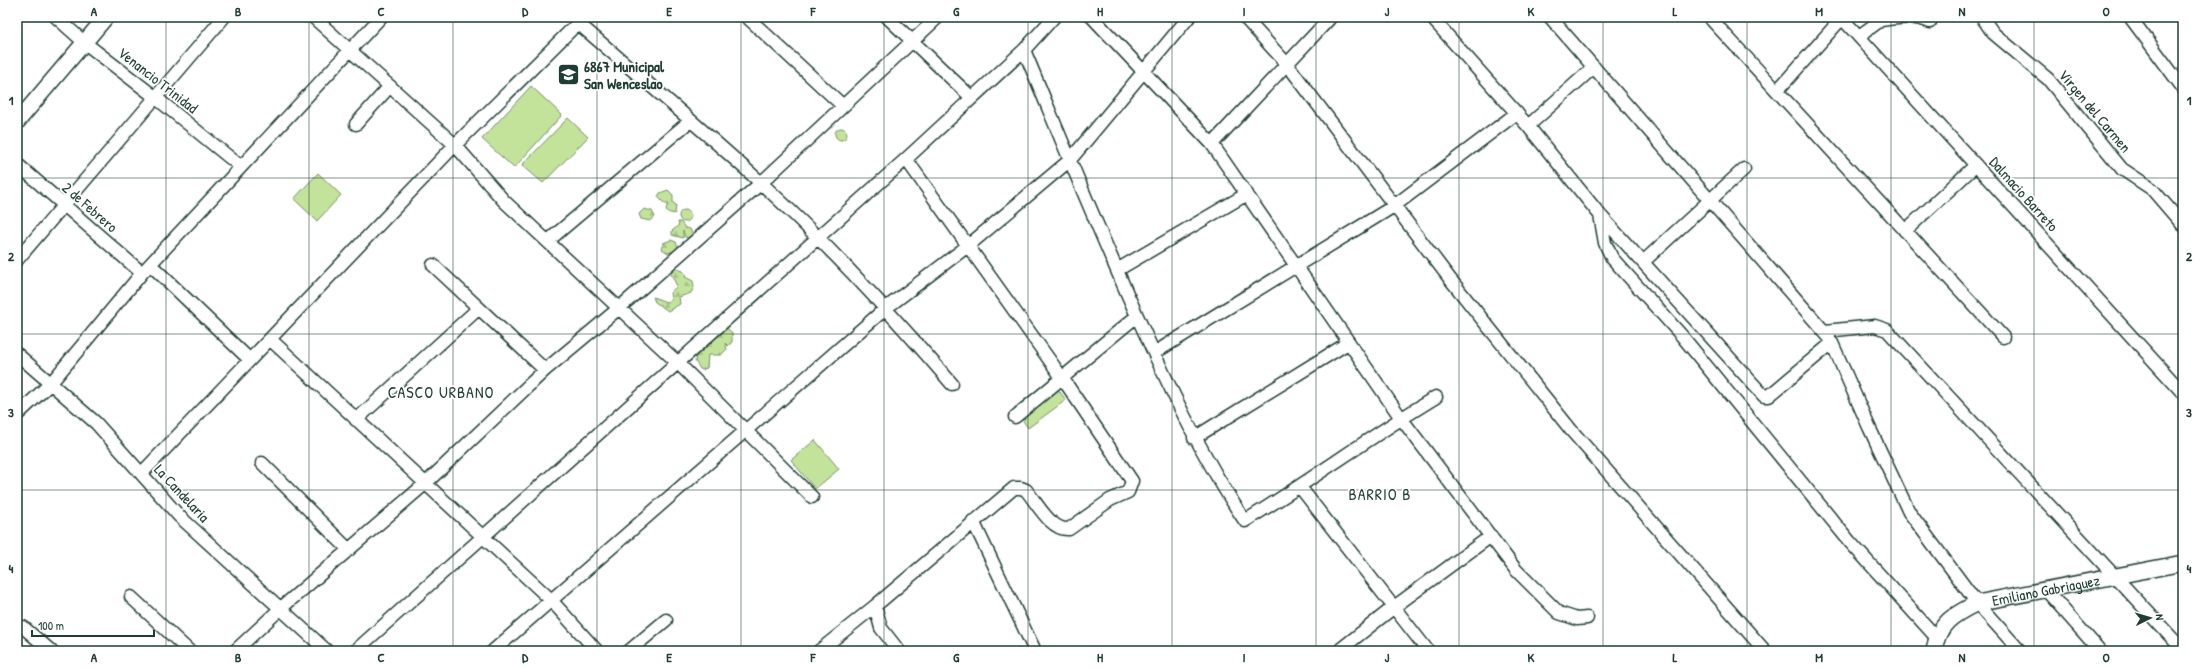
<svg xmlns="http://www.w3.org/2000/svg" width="2200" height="668" viewBox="0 0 2200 668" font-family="'Patrick Hand',sans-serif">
<defs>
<pattern id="forest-firs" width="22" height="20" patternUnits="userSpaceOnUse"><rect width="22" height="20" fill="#c3e39b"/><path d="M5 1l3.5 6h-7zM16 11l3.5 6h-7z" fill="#a7c486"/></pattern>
</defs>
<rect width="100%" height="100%" fill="#fff"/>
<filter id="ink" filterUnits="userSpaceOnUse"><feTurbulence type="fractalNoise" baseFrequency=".025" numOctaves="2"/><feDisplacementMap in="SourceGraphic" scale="8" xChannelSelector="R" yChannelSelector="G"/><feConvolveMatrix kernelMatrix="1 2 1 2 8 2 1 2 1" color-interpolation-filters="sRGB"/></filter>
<g filter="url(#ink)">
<path fill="url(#forest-firs)" stroke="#719068" d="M835 134a6 6 0 1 1 12 0a6 6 0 1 1-12 0Z
M 668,190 L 673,195 L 673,203 L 676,205 L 675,214 L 667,212 L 666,208 L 669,204 L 665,204 L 658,197 L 660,193 Z
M 644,209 L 652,211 L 655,217 L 650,221 L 641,219 L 639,214 Z
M679 216a6 6 0 1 1 12 0a6 6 0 1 1-12 0Z
M 678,222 L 681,222 L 685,228 L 690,229 L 693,235 L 688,238 L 685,237 L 683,231 L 683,238 L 672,235 L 672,231 L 679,225 Z
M 671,240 L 676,242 L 678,247 L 674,251 L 668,253 L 662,249 L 663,243 Z
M 677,269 L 683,271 L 686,275 L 685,277 L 693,281 L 694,287 L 691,293 L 679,297 L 680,304 L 668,311 L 655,302 L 653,297 L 666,302 L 671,300 L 670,293 L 677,286 L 670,272 Z
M 725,326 L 732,333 L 732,342 L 728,346 L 725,343 L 727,349 L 721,355 L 708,355 L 707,368 L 703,369 L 704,370 L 700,369 L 695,361 L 697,351 C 709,345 715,335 725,326 Z"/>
<path fill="#c3e39b" stroke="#719068" d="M 531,86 L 562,115 L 514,168 L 482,139 Z
M 568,118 L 588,137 L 543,183 L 522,165 Z
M 318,173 L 341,195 L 317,221 L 294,199 Z
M 1051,380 L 1066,400 L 1028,428 L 1014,408 Z
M 815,440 L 839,469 L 815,489 L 791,460 Z"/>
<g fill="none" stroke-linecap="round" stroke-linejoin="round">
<defs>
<path id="minor" d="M 56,17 L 85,43 L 155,97 L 240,166
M 313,17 L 455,145 L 504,201 L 679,364 L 812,497
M 747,17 L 842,105
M 887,17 L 972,98
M 1092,17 L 1212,144 L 1401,418 L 1516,570 L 1559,613 L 1577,619 L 1587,618
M 1244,17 L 1287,64 L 1450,279 L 1571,430 L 1765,651
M 1431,17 L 1528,126 L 1600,215 L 1764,396 L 1769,396 L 1832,343 L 1869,427 L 1909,512 L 1977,603 L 2020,651
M 1550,17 L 1829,337
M 1709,17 L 2003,337
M 1841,17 L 2183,393
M 1982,17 L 1993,33 L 2048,79 L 2122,169 L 2152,189 L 2183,225
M 2130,17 L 2183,88
M 1881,20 C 1897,18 1914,15 1930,22
M 578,23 C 639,76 701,128 760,182 C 829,245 891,313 952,384
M 1859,36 L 1885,17
M 1024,50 C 1063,143 1101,237 1143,329 C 1173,395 1204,460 1245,521 C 1310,481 1371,436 1436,397
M 1777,91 L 1842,18
M 356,124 L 390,86
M 1528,126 L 1594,67
M 1212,144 L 1329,19
M 17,164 L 142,273
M 1600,215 L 1605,243 L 1612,258 L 1682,336 L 1850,542 L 1936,637
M 1905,231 L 1976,165
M 548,241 L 690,121
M 17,260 L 224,17
M 1643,262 L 1744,169
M 151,265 L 250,360
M 433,265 L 545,370
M 1117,270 L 1247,194
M 1825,331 L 1875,326 L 1887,330 L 2183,650
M 271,340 L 550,599 L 597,651
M 1154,353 L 1394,206 L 1517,113
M 17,354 L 96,423 L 179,516 L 327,651
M 17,415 L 51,383 L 142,273 L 381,17
M 1015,417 L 1137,316
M 356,420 L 479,308
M 1194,438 L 1348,343
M 262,463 L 349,550
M 142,473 L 455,145 L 584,17
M 1300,487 L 1428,651
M 973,521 L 1035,651
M 2046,590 L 2100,651
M 131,597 L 189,651
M 23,627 L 51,651
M 1341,649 L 1394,607 L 1491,536
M 235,651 L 280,609 L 426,483 L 545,370 L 618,309 L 761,183 L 938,17
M 355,651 L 906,159 L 1024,50 L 1054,17
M 493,651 L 886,308 L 969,245 L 1070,160 L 1189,17
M 629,651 L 666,620
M 819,651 L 875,606
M 899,651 L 881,628 L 875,606 L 1014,488 L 1021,488 L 1026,490 C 1037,503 1051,531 1069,529 L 1110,500 L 1128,492 L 1132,481 L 1063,379 L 906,159"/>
<g id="major">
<path d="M 17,122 L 106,17"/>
<path id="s1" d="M 1934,651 C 1938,623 1953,615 1977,603 L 2183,563"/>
</g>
</defs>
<use href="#minor" stroke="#1f3d34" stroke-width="15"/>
<use href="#major" stroke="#1f3d34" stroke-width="18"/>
<use href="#minor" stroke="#fff" stroke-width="12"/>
<use href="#major" stroke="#fff" stroke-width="15"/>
</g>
</g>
<path fill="none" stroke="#1f3d34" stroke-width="1" stroke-opacity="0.55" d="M 166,17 L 166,651M 309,17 L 309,651M 453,17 L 453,651M 597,17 L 597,651M 741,17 L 741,651M 884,17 L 884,651M 1028,17 L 1028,651M 1172,17 L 1172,651M 1316,17 L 1316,651M 1459,17 L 1459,651M 1603,17 L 1603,651M 1747,17 L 1747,651M 1891,17 L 1891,651M 2034,17 L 2034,651M 17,178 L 2183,178M 17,334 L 2183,334M 17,490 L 2183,490"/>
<defs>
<symbol id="school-square" viewBox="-11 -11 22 22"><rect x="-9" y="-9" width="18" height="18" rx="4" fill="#1f3d34" stroke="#fff"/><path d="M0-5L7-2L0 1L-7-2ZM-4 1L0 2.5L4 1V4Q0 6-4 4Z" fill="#fff"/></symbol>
</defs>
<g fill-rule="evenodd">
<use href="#school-square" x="556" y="62" width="25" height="25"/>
</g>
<g text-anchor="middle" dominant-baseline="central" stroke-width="3.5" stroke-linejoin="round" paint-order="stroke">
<g font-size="15" font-weight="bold" fill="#1f3d34" stroke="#fff" text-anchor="start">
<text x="584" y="66">6867 Municipal<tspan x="584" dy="17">San Wenceslao</tspan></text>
</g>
<g font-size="15" fill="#1f3d34" stroke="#fff">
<text transform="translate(158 80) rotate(38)">Venancio Trinidad</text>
<text transform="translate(2095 111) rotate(50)">Virgen del Carmen</text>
<text transform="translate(2024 194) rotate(48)">Dalmacio Barreto</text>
<text transform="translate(90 207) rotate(41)">2 de Febrero</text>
<text transform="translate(182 493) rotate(47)">La Candelaria</text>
<text stroke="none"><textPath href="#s1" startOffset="138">Emiliano Gabriaguez</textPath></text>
</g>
<g font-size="16" letter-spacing="1" fill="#1f3d34" stroke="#fff">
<text x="441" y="392">CASCO URBANO</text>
<text x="1380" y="494">BARRIO B</text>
</g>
</g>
<rect width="2200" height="668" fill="none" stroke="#fff" stroke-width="44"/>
<g transform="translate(2150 618) rotate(85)" stroke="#ffffff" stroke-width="3" paint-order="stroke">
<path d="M0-3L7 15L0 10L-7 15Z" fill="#1f3d34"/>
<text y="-6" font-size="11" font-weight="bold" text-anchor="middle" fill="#1f3d34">N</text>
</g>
<path d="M32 630v6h122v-6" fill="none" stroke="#1f3d34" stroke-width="2"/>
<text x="38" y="630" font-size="12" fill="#1f3d34" stroke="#ffffff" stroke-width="3" paint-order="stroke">100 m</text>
<rect x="22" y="22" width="2156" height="624" fill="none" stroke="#1f3d34" stroke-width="1.5"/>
<g font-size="13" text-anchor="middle" font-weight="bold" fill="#1f3d34">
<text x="94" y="16">A</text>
<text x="238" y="16">B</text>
<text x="381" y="16">C</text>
<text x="525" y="16">D</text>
<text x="669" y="16">E</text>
<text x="813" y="16">F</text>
<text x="956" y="16">G</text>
<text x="1100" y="16">H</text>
<text x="1244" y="16">I</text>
<text x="1387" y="16">J</text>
<text x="1531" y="16">K</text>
<text x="1675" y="16">L</text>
<text x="1819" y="16">M</text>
<text x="1962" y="16">N</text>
<text x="2106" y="16">O</text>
<text x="11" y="105">1</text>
<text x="2189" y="105">1</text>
<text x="11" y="261">2</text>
<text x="2189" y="261">2</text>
<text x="11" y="417">3</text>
<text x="2189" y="417">3</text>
<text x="11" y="573">4</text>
<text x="2189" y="573">4</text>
<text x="94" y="662">A</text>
<text x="238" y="662">B</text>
<text x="381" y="662">C</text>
<text x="525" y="662">D</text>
<text x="669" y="662">E</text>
<text x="813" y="662">F</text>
<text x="956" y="662">G</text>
<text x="1100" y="662">H</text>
<text x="1244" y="662">I</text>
<text x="1387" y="662">J</text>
<text x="1531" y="662">K</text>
<text x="1675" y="662">L</text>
<text x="1819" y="662">M</text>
<text x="1962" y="662">N</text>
<text x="2106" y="662">O</text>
</g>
</svg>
